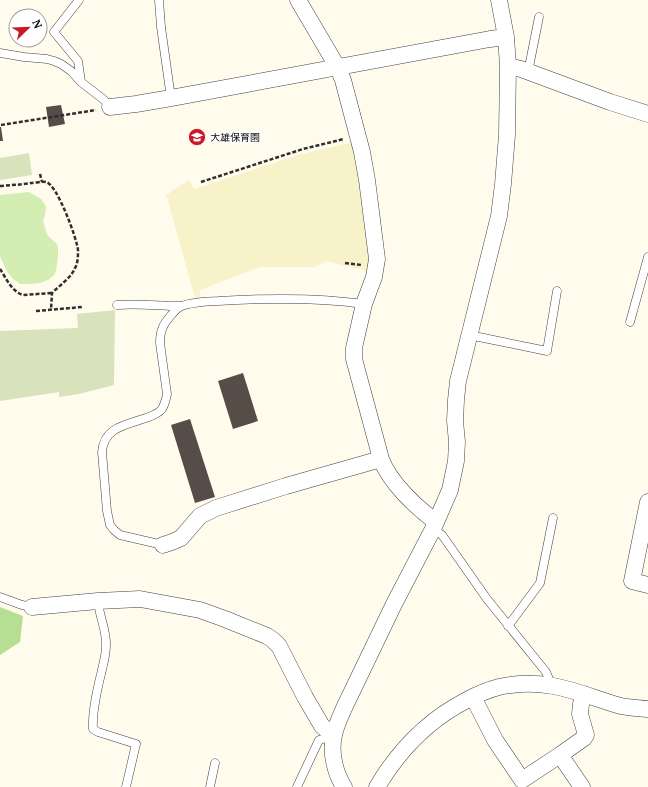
<svg xmlns="http://www.w3.org/2000/svg" width="648" height="787" viewBox="0 0 648 787" font-family="'PT Serif','Noto Sans JP',serif">
<rect width="100%" height="100%" fill="#fffbed"/>
<path fill="#f8f2ca" d="M 350,143 L 356,145 L 372,259 L 370,277 L 364,270 L 326,261 L 315,267 L 260,267 L 200,290 L 200,298 L 195,298 L 168,201 L 169,200 L 165,196 L 179,186 L 189,180 L 194,189 L 301,154 Z"/>
<path fill="#d4edb3" d="M 29,192 L 41,199 L 44,203 L 46,207 L 45,215 L 43,221 L 45,228 L 48,236 L 57,244 L 58,248 L 58,257 L 56,271 L 54,275 L 48,280 L 40,283 L 29,284 L 20,284 L 12,278 L 6,270 L 0,256 L 0,195 Z"/>
<path fill="#b7df91" d="M 0,607 L 23,616 L 20,642 L 0,655 Z"/>
<path fill="#d8e3bc" d="M 29,153 L 32,175 L 0,180 L 0,158 Z
M 115,310 L 114,385 L 79,394 L 59,397 L 59,392 L 0,401 L 0,331 L 78,328 L 77,314 Z"/>
<path fill="#574d48" d="M 61,105 L 65,124 L 49,127 L 46,107 Z
M 0,127 L 1,127 L 3,141 L 0,141 Z
M 243,373 L 258,421 L 233,429 L 218,381 Z
M 190,419 L 215,497 L 195,503 L 171,425 Z"/>
<g fill="none" stroke-linecap="round" stroke-linejoin="round">
<defs>
<path id="lane" d="M 79,0 L 54,32 L 78,61 L 81,82
M 159,0 L 161,27 L 171,98
M 0,53 L 24,57 L 47,59 L 54,61 L 61,64 L 71,71 L 81,82 L 103,99 L 110,107
M 528,72 L 539,17
M 117,305 C 138,303 159,306 180,306
M 630,322 L 648,257
M 469,335 L 547,351 L 557,291
M 433,529 L 442,535 L 447,542 L 487,599 L 546,672 L 552,686
M 163,545 L 120,535 L 114,530 L 110,525 L 107,511 L 102,452 C 104,427 126,425 146,418 C 152,416 158,414 162,409 C 165,404 166,399 167,394 L 160,343 C 160,329 164,323 173,313 C 175,311 177,308 180,307 C 185,303 211,301 218,301 C 267,298 316,297 364,304
M 0,597 L 22,605 L 32,607
M 98,601 C 99,616 107,631 106,646 C 106,655 103,665 101,674 C 97,690 92,712 93,729 L 98,732 L 136,744 L 126,787
M 508,626 L 540,583 L 553,518
M 210,787 L 215,763
M 297,787 L 319,740 L 334,736"/>
<path id="street" d="M 298,0 L 338,68 L 343,80 L 362,152 L 367,180 L 377,259 L 374,277 L 364,304 L 356,339 L 354,348 L 354,359 L 381,459 C 390,483 416,507 436,522
M 508,66 L 521,69 L 610,102 L 648,114
M 110,107 L 136,104 L 171,98 L 490,39 L 506,37
M 648,502 L 632,581 L 648,585
M 163,545 L 172,542 L 181,538 L 200,516 L 216,508 L 286,486 L 381,459
M 32,607 L 98,601 L 140,599 L 200,610 L 225,619 L 267,636 L 273,640 L 279,646 L 305,697 L 322,726 L 334,736
M 473,697 L 495,740 L 522,780 L 560,755 L 584,738 L 586,735 L 580,714 L 581,704 L 584,694
M 560,755 L 582,787
M 344,787 C 335,773 330,752 334,735 C 336,725 341,715 345,706 L 394,604 L 433,529 L 450,490 L 456,461 L 457,442 L 455,421 L 456,400 L 458,381 L 499,216 L 503,184 L 507,135 L 508,66 L 506,37 L 499,0
M 377,787 C 399,750 427,721 465,701 C 476,695 487,690 499,687 C 517,683 536,683 553,686 C 577,690 598,700 621,706 C 630,708 639,708 648,709"/>
</defs>
<use href="#lane" stroke="#404040" stroke-width="9"/>
<use href="#street" stroke="#404040" stroke-width="17"/>
<path stroke="#2f2f2f" stroke-width="2.5" stroke-dasharray="4 2" stroke-linecap="butt" d="M 1,125 L 96,110
M 40,174 L 42,182
M 201,182 L 303,149 L 344,139
M 0,186 C 10,185 20,185 31,183 C 35,183 42,181 46,182 C 57,184 77,239 78,250 C 78,256 78,263 75,268 C 71,278 60,285 52,293 L 51,310
M 345,263 L 362,265
M 0,269 C 6,278 12,292 23,295 L 52,293
M 36,311 L 82,307"/>
<use href="#lane" stroke="#fff" stroke-width="8"/>
<use href="#street" stroke="#fff" stroke-width="16"/>
</g>
<defs>
<symbol id="school-disc" viewBox="-11 -11 22 22"><circle r="9.5" fill="#ca1828" stroke="#fff"/><path d="M0-5L7-2L0 1L-7-2ZM-4 1L0 2.5L4 1V4Q0 6-4 4Z" fill="#fff"/></symbol>
</defs>
<g fill-rule="evenodd">
<use href="#school-disc" x="187" y="127" width="20" height="20"/>
</g>
<g text-anchor="middle" dominant-baseline="central" stroke-width="4" stroke-linejoin="round" paint-order="stroke">
<g font-size="10" fill="#0d0d0d" stroke="#fff" text-anchor="start">
<text x="210" y="137">大雄保育園</text>
</g>
</g>
<g transform="translate(28 28) rotate(67)"><circle r="19" fill="#ffffff" stroke="#9e9e9e"/>
<path d="M0-3L7 15L0 10L-7 15Z" fill="#ca1828"/>
<text y="-6" font-size="11" font-weight="bold" text-anchor="middle" fill="#0d0d0d">N</text>
</g>
</svg>
